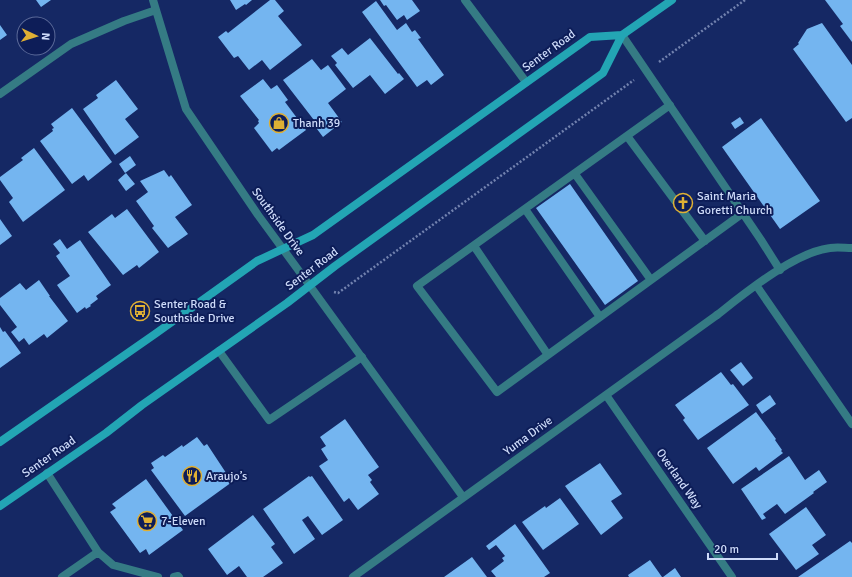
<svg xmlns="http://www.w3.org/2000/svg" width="852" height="577" viewBox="0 0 852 577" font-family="Signika,sans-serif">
<rect width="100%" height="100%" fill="#152864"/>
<path fill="#74b5f0" d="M 36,0 L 51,0 L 41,7 Z
M 230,0 L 252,0 L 246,5 L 245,4 L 236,10 Z
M 270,0 L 275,0 L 284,11 L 278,16 L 302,45 L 270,70 L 262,60 L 249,70 L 238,56 L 234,58 L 218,37 L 226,31 L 228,33 Z
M 380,0 L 412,0 L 420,11 L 407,20 L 404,15 L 397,20 L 386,5 L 384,6 Z
M 825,0 L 852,0 L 852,42 L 840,26 L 843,24 Z
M 376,1 L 397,30 L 406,23 L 412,32 L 415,30 L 421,38 L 418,39 L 444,75 L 431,85 L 427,80 L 417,87 L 362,12 Z
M 822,23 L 852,65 L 852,118 L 846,122 L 793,49 L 799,44 L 798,43 L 807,29 Z
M 0,25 L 7,35 L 0,40 Z
M 370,38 L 398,74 L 399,73 L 404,79 L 385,94 L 370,75 L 353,88 L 335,65 L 337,63 L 331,56 L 342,48 L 348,55 Z
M 312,59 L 321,70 L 328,65 L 346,89 L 328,103 L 342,122 L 323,137 L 314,125 L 317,124 L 283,80 Z
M 263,79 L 271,89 L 277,85 L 288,100 L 285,102 L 306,130 L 287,144 L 279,150 L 277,148 L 272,152 L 254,128 L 259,123 L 258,121 L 259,120 L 240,96 Z
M 116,80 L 138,109 L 125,119 L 139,137 L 115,155 L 83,109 L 98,98 L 96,95 Z
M 72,108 L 112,162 L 88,181 L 84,175 L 72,184 L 40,141 L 53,131 L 52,129 L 54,128 L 51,124 Z
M 740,117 L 744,123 L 735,129 L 731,123 Z
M 761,118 L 820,201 L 780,229 L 722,147 Z
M 34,148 L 65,190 L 23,222 L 9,202 L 13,198 L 0,180 L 0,177 L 23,160 L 21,158 Z
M 130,156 L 136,165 L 125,173 L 119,164 Z
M 164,170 L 169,177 L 171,175 L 192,205 L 175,217 L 188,234 L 168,248 L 152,228 L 154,226 L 136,201 L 148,192 L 140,181 Z
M 126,173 L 135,184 L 126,191 L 118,180 Z
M 570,184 L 638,281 L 605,305 L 536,208 Z
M 127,209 L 159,252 L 139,268 L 137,265 L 123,275 L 88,232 L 112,214 L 115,218 Z
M 0,219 L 12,236 L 0,245 Z
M 60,239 L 67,249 L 80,240 L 111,285 L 96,296 L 98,299 L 90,305 L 91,306 L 86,309 L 85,307 L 77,313 L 57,285 L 70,276 L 56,256 L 60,253 L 53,244 Z
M 39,280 L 50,296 L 49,296 L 68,321 L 47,338 L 44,334 L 29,345 L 24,338 L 19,342 L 11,332 L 17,327 L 0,305 L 0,298 L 20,283 L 26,290 Z
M 0,327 L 3,332 L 5,331 L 21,353 L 0,368 Z
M 741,362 L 753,378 L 743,386 L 730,370 Z
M 721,372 L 731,385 L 733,384 L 749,405 L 698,440 L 683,420 L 685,418 L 675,405 Z
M 770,395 L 776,404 L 762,414 L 756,405 Z
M 756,412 L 776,439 L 775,440 L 782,450 L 781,451 L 783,453 L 759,471 L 756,467 L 733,484 L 707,448 Z
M 345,419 L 379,467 L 368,475 L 372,480 L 370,482 L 379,494 L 358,510 L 349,498 L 344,502 L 319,466 L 328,460 L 321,449 L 326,446 L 320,437 Z
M 197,437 L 204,446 L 207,444 L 232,482 L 185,516 L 151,470 L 154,468 L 151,463 L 163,455 L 165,457 L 182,445 L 183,447 Z
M 789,456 L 805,480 L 819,470 L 827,482 L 813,492 L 814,493 L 785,514 L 777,504 L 763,514 L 766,518 L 762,520 L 741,489 Z
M 600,463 L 622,494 L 611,501 L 623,518 L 601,535 L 565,486 Z
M 309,476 L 310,477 L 312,476 L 343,520 L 322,535 L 308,516 L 302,520 L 315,539 L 294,554 L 263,509 Z
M 146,479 L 183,530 L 149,555 L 146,549 L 140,553 L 110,512 L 116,508 L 112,504 Z
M 560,498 L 579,524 L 543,550 L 522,522 L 545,506 L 546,508 Z
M 806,507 L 826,535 L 812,545 L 819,554 L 796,570 L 769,534 Z
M 253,515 L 275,544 L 271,547 L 283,563 L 263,577 L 247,577 L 239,566 L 227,575 L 208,549 Z
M 515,524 L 550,573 L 544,577 L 496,577 L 491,571 L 504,561 L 502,558 L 505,556 L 496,545 L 489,550 L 486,546 Z
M 850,541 L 852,543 L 852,577 L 798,577 Z
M 472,557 L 487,577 L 444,577 Z
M 650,560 L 662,577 L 629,577 L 628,575 Z
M 675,568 L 681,577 L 663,577 Z"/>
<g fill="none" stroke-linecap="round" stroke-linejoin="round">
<path stroke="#7282af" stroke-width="2.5" stroke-dasharray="2 2" stroke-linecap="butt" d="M 659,62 L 745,0
M 334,292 L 338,293 L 634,80"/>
<path stroke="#357b84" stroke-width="8" d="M 622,35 L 761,240 L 780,270
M 670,105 L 417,286 L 497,392 L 743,213
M 627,136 L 705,241
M 575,174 L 651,280
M 525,209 L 600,317
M 474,246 L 548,355
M 756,285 L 852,424
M 717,315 C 745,293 795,252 830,248 C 837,247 845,248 852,248
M 219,351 L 269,420 L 362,357
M 47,473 L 98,552 L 62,577
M 98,552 L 113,565 L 158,577
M 174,577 L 178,576 L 179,577"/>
<path stroke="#357b84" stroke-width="8" d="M 153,0 L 186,109 L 258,215 L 310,286 L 463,497
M 465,0 L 526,82
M 0,94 L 71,44 L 124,21 L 156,10
M 606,395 L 732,577
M 353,577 L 717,315"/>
<path stroke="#23a5b4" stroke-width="8" d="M 0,442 L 155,334 L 257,261 L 313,235 L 590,37 L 622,35
M 0,506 L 106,433 L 142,405 L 287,303 L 335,266 L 603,73 L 622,35 L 672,0"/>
</g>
<defs>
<symbol id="shop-ring" viewBox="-11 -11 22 22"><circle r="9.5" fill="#0d1d58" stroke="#dfb034" stroke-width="1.5"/><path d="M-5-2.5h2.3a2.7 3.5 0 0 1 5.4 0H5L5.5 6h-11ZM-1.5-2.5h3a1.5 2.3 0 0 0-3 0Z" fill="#dfb034"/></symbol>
<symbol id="church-ring" viewBox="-11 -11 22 22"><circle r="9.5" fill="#0d1d58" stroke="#dfb034" stroke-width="1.5"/><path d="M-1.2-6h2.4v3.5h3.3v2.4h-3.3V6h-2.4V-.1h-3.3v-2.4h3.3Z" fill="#dfb034"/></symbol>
<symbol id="bus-ring" viewBox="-11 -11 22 22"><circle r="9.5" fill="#0d1d58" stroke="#dfb034" stroke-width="1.5"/><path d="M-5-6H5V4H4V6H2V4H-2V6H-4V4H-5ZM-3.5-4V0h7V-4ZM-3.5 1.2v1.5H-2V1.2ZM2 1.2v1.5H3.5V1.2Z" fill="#dfb034"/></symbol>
<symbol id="restaurant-ring" viewBox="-11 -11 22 22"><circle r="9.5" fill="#0d1d58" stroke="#dfb034" stroke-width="1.5"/><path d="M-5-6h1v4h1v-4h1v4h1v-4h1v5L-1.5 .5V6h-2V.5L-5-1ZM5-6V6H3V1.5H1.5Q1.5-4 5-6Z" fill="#dfb034"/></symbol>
<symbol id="supermarket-ring" viewBox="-11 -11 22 22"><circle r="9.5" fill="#0d1d58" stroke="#dfb034" stroke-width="1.5"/><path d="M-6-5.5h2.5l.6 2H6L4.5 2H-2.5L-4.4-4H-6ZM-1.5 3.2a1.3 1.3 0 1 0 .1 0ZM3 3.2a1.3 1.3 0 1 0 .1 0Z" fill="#dfb034"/></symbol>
</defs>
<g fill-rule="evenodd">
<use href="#shop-ring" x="268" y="112" width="22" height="22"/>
<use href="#church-ring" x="672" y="192" width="22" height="22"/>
<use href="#bus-ring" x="129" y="300" width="22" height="22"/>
<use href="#restaurant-ring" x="181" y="465" width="22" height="22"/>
<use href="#supermarket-ring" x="136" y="510" width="22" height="22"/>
</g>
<g text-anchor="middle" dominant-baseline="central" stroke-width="4" stroke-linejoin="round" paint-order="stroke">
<g font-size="12" fill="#cedbf9" stroke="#0d1d58">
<text transform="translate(549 51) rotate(-36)">Senter Road</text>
<text transform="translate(278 222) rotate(54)">Southside Drive</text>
<text transform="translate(312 269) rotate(-37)">Senter Road</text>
<text transform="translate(528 436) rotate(-36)">Yuma Drive</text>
<text transform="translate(49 457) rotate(-35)">Senter Road</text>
<text transform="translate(679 479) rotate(55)">Overland Way</text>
</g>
<g font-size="12" fill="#cedbf9" stroke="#0d1d58" text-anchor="start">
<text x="293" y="123">Thanh 39</text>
<text x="697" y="196">Saint Maria<tspan x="697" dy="14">Goretti Church</tspan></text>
<text x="154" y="304">Senter Road &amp;<tspan x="154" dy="14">Southside Drive</tspan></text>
<text x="206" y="476">Araujo’s</text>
<text x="161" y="521">7-Eleven</text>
</g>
</g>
<g transform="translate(36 36) rotate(94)"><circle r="19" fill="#0d1d58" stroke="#5a6998"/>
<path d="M0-3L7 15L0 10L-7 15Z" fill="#dfb034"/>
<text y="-6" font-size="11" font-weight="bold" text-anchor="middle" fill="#cedbf9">N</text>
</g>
<path d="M708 553v6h69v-6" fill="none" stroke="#cedbf9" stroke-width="2"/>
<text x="714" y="553" font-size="12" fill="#cedbf9" stroke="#0d1d58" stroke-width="3" paint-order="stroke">20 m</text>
</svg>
